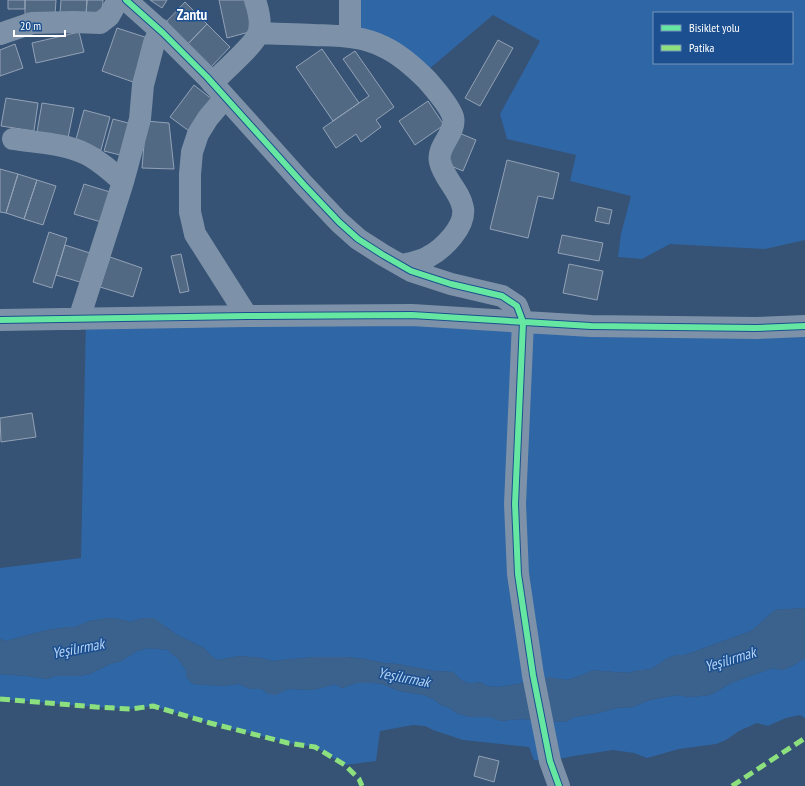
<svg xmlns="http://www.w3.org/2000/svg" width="805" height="786" viewBox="0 0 805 786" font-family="'PT Sans Narrow',sans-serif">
<rect width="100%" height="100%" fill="#365274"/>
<path fill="#2f66a5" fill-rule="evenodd" d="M 350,0 L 805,0 L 805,240 L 765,249 L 670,244 L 642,259 L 618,257 L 621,234 L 631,196 L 570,181 L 576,155 L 507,139 L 500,114 L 540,41 L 493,15 L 422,75 L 350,36 ZM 654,13 L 792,13 L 792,63 L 654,63 Z
M 86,319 L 805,326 L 805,608 L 775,610 L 751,631 L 685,655 L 677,655 L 668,658 L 651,669 L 644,670 L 638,670 L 629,673 L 601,671 L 594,670 L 580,676 L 567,680 L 561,679 L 542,680 L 499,687 L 487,686 L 481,682 C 465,685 463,682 453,672 L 434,671 L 397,664 L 384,663 L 365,659 L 347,657 L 314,657 L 272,661 L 262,658 L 240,656 L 217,660 L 209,654 L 204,648 L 177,635 L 168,628 L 159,623 L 144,618 L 130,622 L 119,619 L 108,618 L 90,621 L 75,627 L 68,627 L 47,630 L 6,641 L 0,639 L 0,568 L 81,558 Z
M 148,648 L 168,650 L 178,659 L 186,670 L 186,677 L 193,684 L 222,686 L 239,684 L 251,689 L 262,689 L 268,694 L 281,692 L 288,689 L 313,690 L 335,684 L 342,688 L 356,683 L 373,683 L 382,684 L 400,691 L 424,695 L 433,699 L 441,705 L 450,708 L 456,713 L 470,717 L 490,717 L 501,721 L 521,719 L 566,722 L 574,717 L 594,714 L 617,708 L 633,707 L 644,702 L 654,699 L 677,695 L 690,697 L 710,695 L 733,682 L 773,668 L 782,670 L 792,666 L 805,658 L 805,718 L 800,715 L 786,718 L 768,726 L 757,723 L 739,731 L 726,740 L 716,744 L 679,749 L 647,758 L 634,753 L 613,750 L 574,756 L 550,761 L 534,760 L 529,747 L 463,740 L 433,730 L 425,726 L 413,725 L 380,731 L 376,761 L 345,765 L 315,747 L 288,743 L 210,723 L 153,706 L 130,709 L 96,707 L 0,699 L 0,674 L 27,676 L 47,679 L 55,676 L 78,676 L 90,674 L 110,664 L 121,661 L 137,651 Z"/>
<path fill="#3b618d" d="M 805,608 L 805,658 L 792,666 L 782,670 L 773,668 L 733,682 L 710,695 L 690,697 L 677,695 L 654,699 L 644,702 L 633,707 L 617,708 L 594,714 L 574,717 L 566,722 L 521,719 L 501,721 L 489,717 L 470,717 L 456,713 L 450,708 L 441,705 L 433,699 L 424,695 L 400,691 L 382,684 L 373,683 L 356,683 L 342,688 L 335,684 L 313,690 L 288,689 L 276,695 L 268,694 L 262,689 L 251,689 L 239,684 L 222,686 L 193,684 L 186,677 L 186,670 L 178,659 L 168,650 L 148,648 L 137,651 L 121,661 L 110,664 L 90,674 L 78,676 L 55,676 L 47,679 L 27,676 L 0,674 L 0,639 L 6,641 L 47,630 L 68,627 L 75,627 L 90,621 L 108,618 L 119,619 L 130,622 L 144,618 L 154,618 L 177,635 L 204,648 L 209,654 L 217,660 L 240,656 L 262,658 L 272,661 L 314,657 L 347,657 L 365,659 L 384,663 L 397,664 L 434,671 L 453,672 C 463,682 465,685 481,682 L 487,686 L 499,687 L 542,680 L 549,677 L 567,680 L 580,676 L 594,670 L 601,671 L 629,673 L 638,670 L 644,670 L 651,669 L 668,658 L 677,655 L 685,655 L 751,631 L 775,610 Z"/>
<path fill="#526984" stroke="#92a2b6" d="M 8,0 L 25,0 L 25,9 L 8,9 Z
M 25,0 L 56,0 L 55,15 L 25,15 Z
M 61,0 L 87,0 L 86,15 L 60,13 Z
M 87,0 L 103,0 L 102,16 L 86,15 Z
M 150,0 L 167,0 L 162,8 Z
M 219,0 L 246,0 L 253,31 L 227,38 Z
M 185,2 L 207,24 L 187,45 L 165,23 Z
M 207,24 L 230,47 L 211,67 L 187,45 Z
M 117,28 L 148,38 L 133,82 L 102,71 Z
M 79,32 L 84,52 L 36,63 L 32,43 Z
M 498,40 L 513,48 L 480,106 L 465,98 Z
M 15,44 L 23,68 L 0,76 L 0,50 Z
M 322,49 L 359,103 L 333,121 L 296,67 Z
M 355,51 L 394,107 L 376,120 L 381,127 L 361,142 L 356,134 L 336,148 L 323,128 L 369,96 L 343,59 Z
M 194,85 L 213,100 L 189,131 L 170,117 Z
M 6,98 L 38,103 L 34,131 L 1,126 Z
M 428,101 L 444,125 L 415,145 L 399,121 Z
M 42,103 L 74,108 L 68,138 L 37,132 Z
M 84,110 L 110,117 L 101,150 L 75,143 Z
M 113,119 L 132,124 L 124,156 L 104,151 Z
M 146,121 L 169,123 L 174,169 L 142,168 Z
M 459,133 L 476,140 L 463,171 L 446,164 Z
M 507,160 L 559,173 L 553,199 L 538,196 L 528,238 L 490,229 Z
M 0,169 L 18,174 L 6,213 L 0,212 Z
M 18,174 L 37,180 L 24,219 L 6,213 Z
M 37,180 L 56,186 L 43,225 L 24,219 Z
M 84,184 L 110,192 L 101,222 L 74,214 Z
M 598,207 L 612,210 L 609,224 L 595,221 Z
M 49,232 L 67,238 L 52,288 L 33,282 Z
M 562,235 L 603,243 L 599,261 L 558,253 Z
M 65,245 L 90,253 L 80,282 L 56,275 Z
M 181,254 L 189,291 L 180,293 L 171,256 Z
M 110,257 L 142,268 L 133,297 L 100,287 Z
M 569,264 L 603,271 L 597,300 L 563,293 Z
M 32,413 L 36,437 L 1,442 L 0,418 Z
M 479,756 L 499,761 L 494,782 L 474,776 Z"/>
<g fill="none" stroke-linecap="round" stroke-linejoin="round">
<path stroke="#7d92a8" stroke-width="22" d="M 126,0 L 163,33 L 207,77 L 304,185 L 339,222 L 358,239 L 383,255 L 411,271 L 451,284 L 502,296 L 517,306 L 523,322 L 515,504 L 518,574 L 533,675 L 550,761 L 559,786
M 350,0 L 350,36
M 259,33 C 277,34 295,34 313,35 C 337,36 362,35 384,47 C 399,54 415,68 427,80 C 434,88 450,107 453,117 C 457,133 436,146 440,162 C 444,179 460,191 463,208 C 466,227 443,249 428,257 C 421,261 411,263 402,265
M 0,34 L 32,23 L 74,22 L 100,23 L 109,16 L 118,0
M 212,83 C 222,73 254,45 258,34 C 262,24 258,9 255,0
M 225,98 L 208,118 L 198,134 L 192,152 L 190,174 L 190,212 L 195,234 L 247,316
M 13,139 C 37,143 64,143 86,154 C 100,161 111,171 123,182
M 79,319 L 123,182 L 140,119 L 143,85 L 154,43 L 160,29
M 0,320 L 247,316 L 412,315 L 591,326 L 756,328 L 805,326"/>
<path stroke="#8de07e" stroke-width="5" stroke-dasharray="10 5" stroke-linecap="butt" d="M 0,699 L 96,707 L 130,709 L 153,706 L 210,723 L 288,743 L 315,747 L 345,765 L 359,779 L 362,786
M 732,786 L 805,738"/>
<defs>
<path id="cycleway" d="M 126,0 L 163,33 L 207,77 L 304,185 L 339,222 L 358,239 L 383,255 L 411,271 L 451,284 L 502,296 L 517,306 L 523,322 L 515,504 L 518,574 L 533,675 L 550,761 L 559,786
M 0,320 L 247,316 L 412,315 L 591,326 L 756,328 L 805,326"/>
</defs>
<use href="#cycleway" stroke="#1b4f8f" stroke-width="8"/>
<use href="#cycleway" stroke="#66e7a1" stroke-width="6"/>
</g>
<g text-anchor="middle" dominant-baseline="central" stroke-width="3" stroke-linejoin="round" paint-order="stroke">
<g font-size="15" font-weight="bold" fill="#fff" stroke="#1b4f8f">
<text x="192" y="14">Zantu</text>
</g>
<g font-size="15" font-style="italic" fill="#b5d3f5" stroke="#1b4f8f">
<text transform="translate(78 648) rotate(-11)">Yeşilırmak</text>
<text transform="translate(730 659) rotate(-17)">Yeşilırmak</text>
<text transform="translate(404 677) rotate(11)">Yeşilırmak</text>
</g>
</g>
<rect x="653" y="12" width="140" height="52" fill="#1b4f8f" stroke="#7695bc"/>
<rect x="661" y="25" width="20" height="6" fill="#66e7a1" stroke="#7695bc"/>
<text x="689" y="32" font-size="12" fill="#ffffff">Bisiklet yolu</text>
<rect x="661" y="45" width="20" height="6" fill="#8de07e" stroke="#7695bc"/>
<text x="689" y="52" font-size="12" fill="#ffffff">Patika</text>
<path d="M14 30v6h51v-6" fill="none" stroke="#ffffff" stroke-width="2"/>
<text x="20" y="30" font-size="12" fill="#ffffff" stroke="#1b4f8f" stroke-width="3" paint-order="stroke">20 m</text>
</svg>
